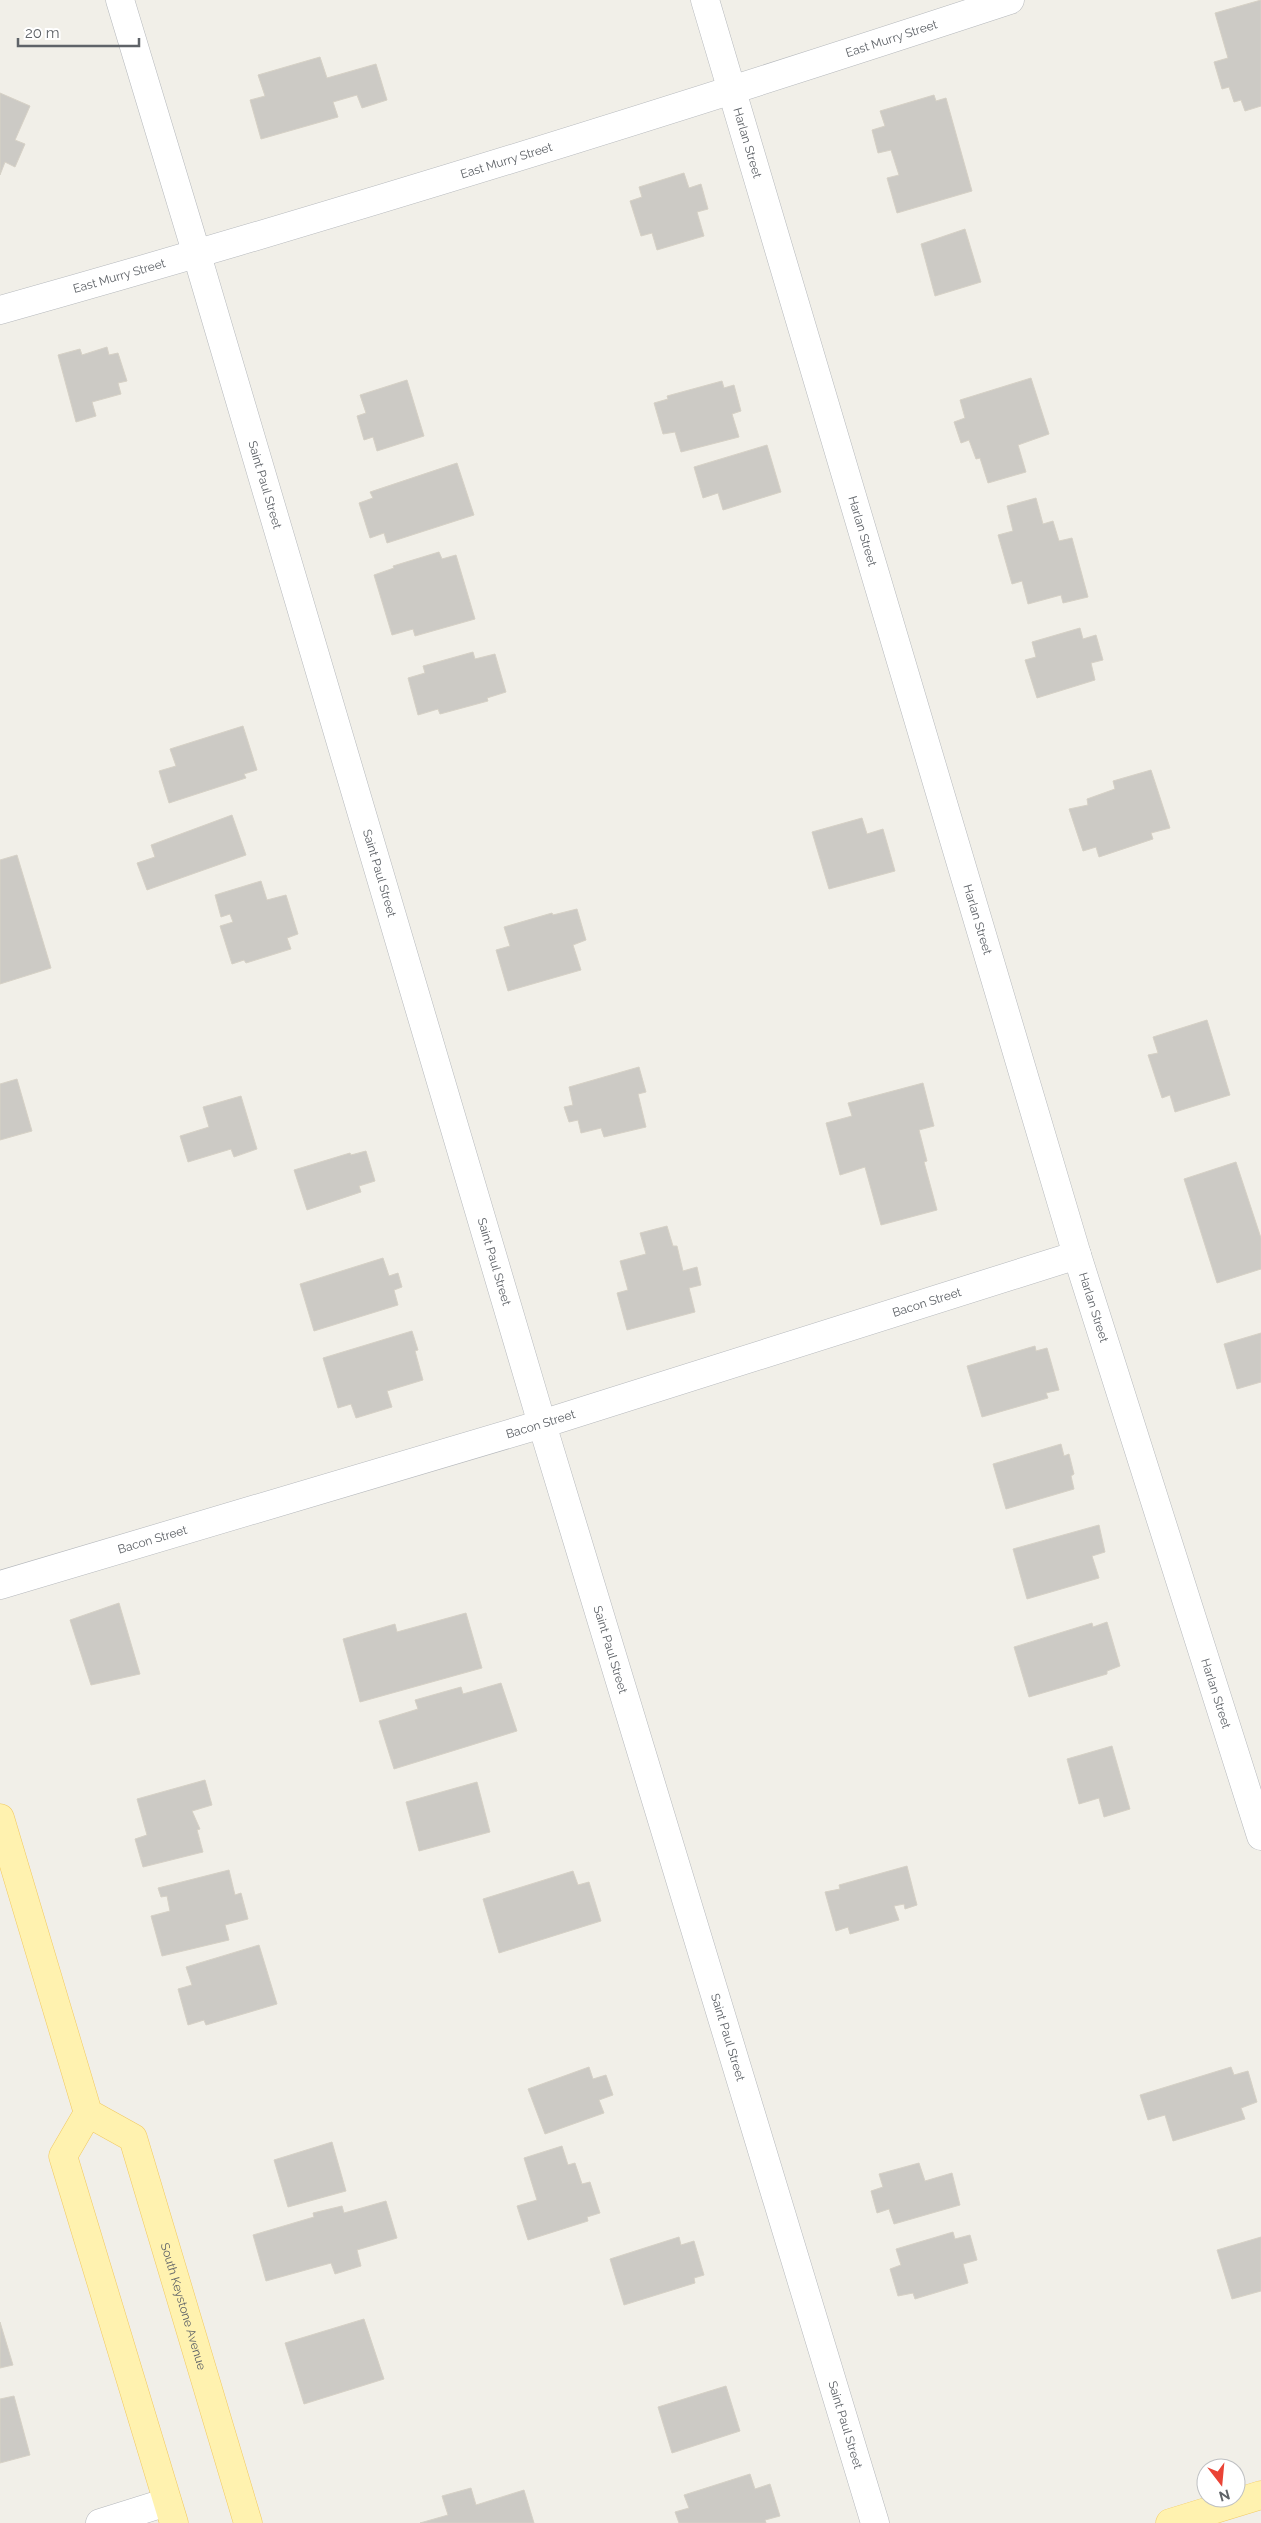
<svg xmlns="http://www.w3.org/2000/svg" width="1261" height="2523" viewBox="0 0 1261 2523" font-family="Raleway,sans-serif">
<rect width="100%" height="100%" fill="#f1efe8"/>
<path fill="#cccac5" stroke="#d6d1c6" d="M 1261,0 L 1261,106 L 1245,111 L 1241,100 L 1234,102 L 1229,87 L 1222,89 L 1214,62 L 1228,58 L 1215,13 Z
M 320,57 L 327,78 L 376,64 L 387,100 L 362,108 L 357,95 L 333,102 L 338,117 L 261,139 L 250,100 L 265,96 L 258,75 Z
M 0,93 L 30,106 L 15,140 L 25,144 L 15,167 L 5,162 L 0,175 Z
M 934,95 L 936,101 L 946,98 L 972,191 L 897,213 L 887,178 L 899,175 L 891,150 L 878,153 L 872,130 L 885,126 L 880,111 Z
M 684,173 L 689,188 L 701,184 L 708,209 L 697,212 L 704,236 L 657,250 L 652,233 L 641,236 L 630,201 L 642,197 L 639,187 Z
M 965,229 L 981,282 L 935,296 L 921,244 Z
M 107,347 L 109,355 L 118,353 L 127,381 L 118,383 L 121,394 L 92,402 L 96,416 L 76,422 L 58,355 L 80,349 L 82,355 Z
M 1031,378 L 1049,434 L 1018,445 L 1026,472 L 988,483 L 980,458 L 976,459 L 969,440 L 961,443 L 954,422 L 965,418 L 960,400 Z
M 407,380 L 424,436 L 377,451 L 373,437 L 364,440 L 357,416 L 366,413 L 360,395 Z
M 722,381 L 724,388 L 734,385 L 741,411 L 732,414 L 739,437 L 681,452 L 675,432 L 663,434 L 654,403 L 668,399 L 667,396 Z
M 767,445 L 781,492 L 723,510 L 718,493 L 703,498 L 694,467 Z
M 457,463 L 474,515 L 387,543 L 384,533 L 370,538 L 359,503 L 373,498 L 370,492 Z
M 1036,498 L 1043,524 L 1053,521 L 1059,541 L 1072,538 L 1088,597 L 1063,603 L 1061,595 L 1028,604 L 1022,581 L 1012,584 L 998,535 L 1013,531 L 1007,506 Z
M 439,552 L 442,559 L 456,555 L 475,619 L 415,636 L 413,629 L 392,635 L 374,575 L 394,568 L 393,566 Z
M 1080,628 L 1083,639 L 1096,635 L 1103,660 L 1091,663 L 1095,680 L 1037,698 L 1025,660 L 1036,657 L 1032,642 Z
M 473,652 L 475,659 L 495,654 L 506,692 L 487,698 L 488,701 L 440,714 L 438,709 L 418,715 L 408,678 L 425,673 L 423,666 Z
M 243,726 L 257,770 L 244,774 L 246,778 L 169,803 L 159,771 L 176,766 L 170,749 Z
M 1151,770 L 1170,828 L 1151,833 L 1153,839 L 1099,857 L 1096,847 L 1083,851 L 1069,809 L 1088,805 L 1087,799 L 1115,789 L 1113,781 Z
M 232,815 L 246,855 L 147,890 L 137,863 L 155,857 L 151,845 Z
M 862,818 L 867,834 L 883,829 L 895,871 L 829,889 L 812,832 Z
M 17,855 L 51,968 L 0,984 L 0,860 Z
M 261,881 L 267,900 L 286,895 L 298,934 L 287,938 L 291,949 L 246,963 L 244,960 L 232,964 L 220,926 L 233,922 L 230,914 L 221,917 L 215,895 Z
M 577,909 L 586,940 L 573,945 L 581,970 L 508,991 L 496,950 L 510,946 L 504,927 L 552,913 L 553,915 Z
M 1207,1020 L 1230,1095 L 1175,1112 L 1170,1095 L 1162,1098 L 1148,1055 L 1158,1053 L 1153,1037 Z
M 639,1067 L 646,1092 L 638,1094 L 646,1127 L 604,1137 L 601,1128 L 581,1133 L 578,1120 L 569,1122 L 564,1107 L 573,1105 L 569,1087 Z
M 17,1079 L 32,1131 L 0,1140 L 0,1084 Z
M 923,1083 L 934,1126 L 919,1130 L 927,1161 L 924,1162 L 937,1210 L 881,1225 L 865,1167 L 840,1175 L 826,1123 L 852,1116 L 848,1103 Z
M 241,1096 L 257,1149 L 234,1157 L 231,1149 L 188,1162 L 180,1136 L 209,1127 L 203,1107 Z
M 366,1151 L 375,1181 L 359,1186 L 361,1192 L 307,1210 L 294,1170 L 350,1153 L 351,1155 Z
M 1236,1162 L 1261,1238 L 1261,1269 L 1217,1283 L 1184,1179 Z
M 667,1226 L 673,1246 L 677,1246 L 683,1271 L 697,1267 L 701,1285 L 689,1288 L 695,1312 L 627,1330 L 617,1293 L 628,1290 L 620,1261 L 646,1254 L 640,1233 Z
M 383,1258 L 389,1276 L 398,1273 L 402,1287 L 394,1290 L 398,1305 L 314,1331 L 300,1284 Z
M 412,1331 L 418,1350 L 415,1351 L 423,1380 L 387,1391 L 392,1407 L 356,1418 L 351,1404 L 338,1408 L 323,1358 Z
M 1261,1333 L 1261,1382 L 1237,1389 L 1224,1344 Z
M 1035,1346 L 1036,1351 L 1047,1348 L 1059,1390 L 1046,1393 L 1048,1398 L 982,1417 L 967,1366 Z
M 1061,1444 L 1064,1456 L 1069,1454 L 1074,1474 L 1071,1476 L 1074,1489 L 1006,1509 L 993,1464 Z
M 1099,1525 L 1105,1552 L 1092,1556 L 1099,1578 L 1027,1599 L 1013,1549 Z
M 119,1603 L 140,1674 L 91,1685 L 70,1620 Z
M 466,1613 L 482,1668 L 360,1702 L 343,1639 L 395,1624 L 397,1632 Z
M 1107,1622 L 1120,1666 L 1107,1671 L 1107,1674 L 1029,1697 L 1014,1647 L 1092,1623 L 1093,1627 Z
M 501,1683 L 517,1731 L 394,1769 L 379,1721 L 418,1709 L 415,1700 L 461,1687 L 463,1694 Z
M 1112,1746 L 1130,1809 L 1104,1817 L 1099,1798 L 1079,1804 L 1067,1759 Z
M 205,1780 L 212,1805 L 192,1811 L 200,1829 L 197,1830 L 203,1852 L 143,1867 L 135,1839 L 147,1835 L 137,1799 Z
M 477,1782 L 490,1832 L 419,1851 L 406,1802 Z
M 907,1866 L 917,1905 L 905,1909 L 904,1904 L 894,1906 L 899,1920 L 850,1934 L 848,1927 L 836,1931 L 825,1892 L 840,1889 L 839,1885 Z
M 229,1870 L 235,1895 L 241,1893 L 248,1919 L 225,1925 L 229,1940 L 162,1956 L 151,1916 L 170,1911 L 167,1896 L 161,1897 L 158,1888 Z
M 573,1871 L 578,1885 L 589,1882 L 601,1921 L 499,1953 L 483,1899 Z
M 259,1945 L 277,2004 L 206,2025 L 204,2020 L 188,2025 L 178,1989 L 192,1985 L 186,1967 Z
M 589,2067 L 593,2079 L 606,2075 L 613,2095 L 599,2100 L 604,2113 L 545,2134 L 528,2089 Z
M 1231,2067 L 1234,2075 L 1248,2071 L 1257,2102 L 1241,2108 L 1245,2119 L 1173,2141 L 1165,2115 L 1148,2120 L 1140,2095 Z
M 332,2142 L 346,2191 L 288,2207 L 274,2160 Z
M 562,2146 L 568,2165 L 575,2163 L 582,2184 L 590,2182 L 600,2213 L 587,2217 L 588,2221 L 528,2240 L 517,2206 L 537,2200 L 524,2158 Z
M 919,2163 L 925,2181 L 952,2173 L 960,2205 L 894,2224 L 889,2209 L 877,2213 L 871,2191 L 883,2187 L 879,2174 Z
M 386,2201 L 397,2238 L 357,2250 L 361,2266 L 335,2274 L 331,2263 L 266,2281 L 253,2235 L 314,2217 L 313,2213 L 342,2206 L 344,2213 Z
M 953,2232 L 955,2239 L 970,2235 L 977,2260 L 963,2264 L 968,2283 L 915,2299 L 913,2293 L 898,2296 L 890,2269 L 901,2265 L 896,2249 Z
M 679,2237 L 681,2245 L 694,2241 L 704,2275 L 694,2278 L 695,2283 L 624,2305 L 610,2259 Z
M 1261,2237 L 1261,2291 L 1232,2299 L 1217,2250 Z
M 364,2319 L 384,2379 L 304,2404 L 285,2343 Z
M 0,2322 L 13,2365 L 0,2368 Z
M 726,2386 L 740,2431 L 672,2453 L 658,2407 Z
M 14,2396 L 30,2455 L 0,2463 L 0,2399 Z
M 750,2474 L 755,2489 L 770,2484 L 780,2516 L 765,2520 L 766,2523 L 679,2523 L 675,2512 L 689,2508 L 684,2495 Z
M 471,2488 L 476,2505 L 524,2490 L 534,2523 L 420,2523 L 448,2515 L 442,2496 Z"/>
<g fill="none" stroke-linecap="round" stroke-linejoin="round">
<defs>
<g id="minor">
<path id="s1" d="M 120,0 L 197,255 L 542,1424 L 875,2523"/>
<path id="s2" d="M 705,0 L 1077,1255 L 1261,1836"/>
<path id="s3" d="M 0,310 C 339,215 675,110 1010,0"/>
<path id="s4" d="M 0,1585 L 542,1424 L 1077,1255"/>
<path d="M 100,2523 L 167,2502"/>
</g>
<g id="major">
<path id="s5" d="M 0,1818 L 88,2113 L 133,2138 L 248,2523"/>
<path d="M 88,2113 L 63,2156 L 174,2523"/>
<path d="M 1170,2523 L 1261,2495"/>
</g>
</defs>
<use href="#minor" stroke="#b5b8bc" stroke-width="29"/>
<use href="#major" stroke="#f2c960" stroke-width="29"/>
<use href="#minor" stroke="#fff" stroke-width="28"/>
<use href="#major" stroke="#fff2af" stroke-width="28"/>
</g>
<g text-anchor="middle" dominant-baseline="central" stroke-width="4.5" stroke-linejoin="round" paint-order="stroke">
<g font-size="12" fill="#5f6368" stroke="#fff">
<text stroke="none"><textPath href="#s3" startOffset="932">East Murry Street</textPath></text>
<text stroke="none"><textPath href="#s2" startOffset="149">Harlan Street</textPath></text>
<text stroke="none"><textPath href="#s3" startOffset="528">East Murry Street</textPath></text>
<text stroke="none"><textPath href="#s3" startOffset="124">East Murry Street</textPath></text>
<text stroke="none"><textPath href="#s1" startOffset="506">Saint Paul Street</textPath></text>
<text stroke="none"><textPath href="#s2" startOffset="554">Harlan Street</textPath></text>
<text stroke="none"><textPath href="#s1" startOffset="911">Saint Paul Street</textPath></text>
<text stroke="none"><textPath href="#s2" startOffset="959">Harlan Street</textPath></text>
<text stroke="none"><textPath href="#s1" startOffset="1316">Saint Paul Street</textPath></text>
<text stroke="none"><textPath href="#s4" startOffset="969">Bacon Street</textPath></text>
<text stroke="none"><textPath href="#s2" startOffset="1364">Harlan Street</textPath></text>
<text stroke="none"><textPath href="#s4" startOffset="564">Bacon Street</textPath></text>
<text stroke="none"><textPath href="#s4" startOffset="159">Bacon Street</textPath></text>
<text stroke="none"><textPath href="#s1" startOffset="1721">Saint Paul Street</textPath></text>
<text stroke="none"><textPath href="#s2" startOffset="1769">Harlan Street</textPath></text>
<text stroke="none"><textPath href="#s1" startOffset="2126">Saint Paul Street</textPath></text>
<text stroke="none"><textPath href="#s5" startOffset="535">South Keystone Avenue</textPath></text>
<text stroke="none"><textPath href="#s1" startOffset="2531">Saint Paul Street</textPath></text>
</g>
</g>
<g transform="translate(1221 2483) rotate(164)"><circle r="24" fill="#ffffff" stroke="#bfc1c3"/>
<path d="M0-4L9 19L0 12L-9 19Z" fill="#ea4335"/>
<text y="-8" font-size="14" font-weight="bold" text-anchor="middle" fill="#5f6368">N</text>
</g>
<path d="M18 38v8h121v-8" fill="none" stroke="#5f6368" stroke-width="2.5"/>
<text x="25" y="38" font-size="15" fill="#5f6368" stroke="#ffffff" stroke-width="4" paint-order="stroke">20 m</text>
</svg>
